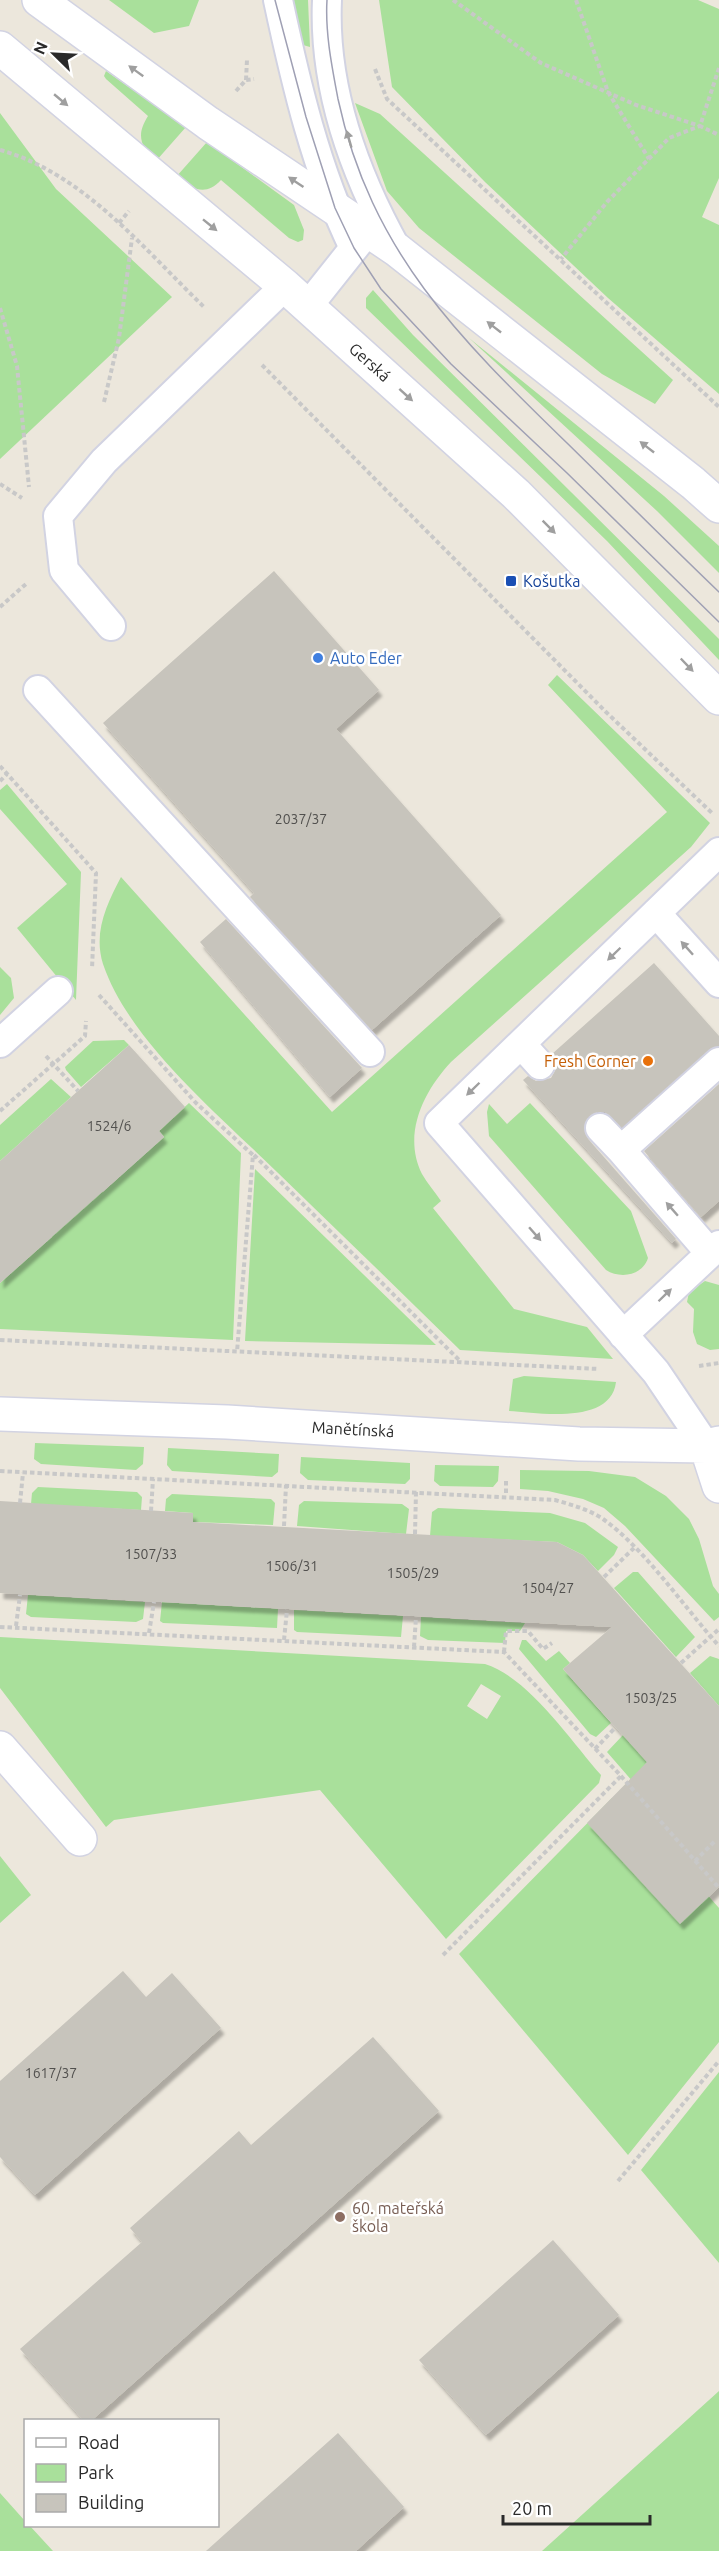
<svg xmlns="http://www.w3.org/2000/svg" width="719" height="2551" viewBox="0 0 719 2551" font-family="Ubuntu,sans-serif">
<defs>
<filter id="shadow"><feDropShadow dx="3.5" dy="6" stdDeviation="1.5" flood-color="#0004"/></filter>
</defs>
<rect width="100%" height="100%" fill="#ece7dc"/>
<path fill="#a9e09b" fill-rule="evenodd" d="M 109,0 L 199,0 L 189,26 L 154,33 Z
M 293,0 L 308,0 L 310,47 L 303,45 Z
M 379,0 L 698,0 L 719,9 L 719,178 L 702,217 L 719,225 L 719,394 L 608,298 L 485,182 L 392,87 Z
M 106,71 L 186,127 L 156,161 C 140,146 136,135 148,116 L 106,79 L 104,76 Z
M 355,103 L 380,114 L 673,380 L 655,404 L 602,374 L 419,228 L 387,191 Z
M 0,113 L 56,189 L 172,297 L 0,459 Z
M 207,142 L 294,205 L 304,230 L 303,240 L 298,242 L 289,238 L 221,180 C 205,197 193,189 176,177 Z
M 373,290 L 413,335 L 719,639 L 719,660 L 607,541 L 366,308 L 366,298 Z
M 469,338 L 664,496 L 719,546 L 719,573 L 657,511 Z
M 557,675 L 710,823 L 691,847 L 662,873 L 451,1062 C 424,1091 402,1134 422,1174 C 427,1183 435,1192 441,1201 L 433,1208 L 514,1309 L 587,1327 L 613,1359 L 460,1350 C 399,1290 338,1231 277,1172 C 220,1116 129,1041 103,964 C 93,932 107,904 121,877 L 332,1112 L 667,812 L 548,685 Z
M 7,784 L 81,872 L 76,1000 L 17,928 L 67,884 L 0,809 L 0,790 Z
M 0,967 L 11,978 L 14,998 L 0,1015 Z
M 124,1040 L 129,1045 L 81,1087 L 66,1070 L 65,1067 L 93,1041 Z
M 51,1079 L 71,1097 L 0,1161 L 0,1125 Z
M 189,1103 L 241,1153 L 233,1340 L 0,1329 L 0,1283 L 52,1237 L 46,1231 L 97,1185 L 103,1192 L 164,1137 L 159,1131 Z
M 530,1103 L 631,1211 L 648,1258 C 642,1276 620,1279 606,1270 L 489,1136 L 487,1112 L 489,1104 L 507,1124 Z
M 255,1169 L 436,1345 L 245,1341 Z
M 705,1281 L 719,1285 L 719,1349 L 710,1350 L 697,1344 L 693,1332 L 694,1309 L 687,1302 L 689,1292 Z
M 524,1376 L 616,1382 C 611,1425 539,1413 509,1411 L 513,1379 Z
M 35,1443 L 144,1447 L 143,1464 L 136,1470 L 41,1464 L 34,1459 Z
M 168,1448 L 279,1454 L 278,1472 L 272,1477 L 172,1471 L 167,1465 Z
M 301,1457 L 410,1463 L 410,1479 L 405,1484 L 308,1480 L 300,1473 Z
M 435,1465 L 499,1466 L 498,1481 L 493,1487 L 440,1486 L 434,1481 Z
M 520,1470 L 589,1471 L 635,1477 L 666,1496 L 689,1519 L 699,1539 L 713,1586 L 719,1594 L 719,1617 L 714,1621 L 625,1526 L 604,1508 L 583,1499 L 548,1491 L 520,1489 Z
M 38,1487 L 137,1492 L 142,1497 L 141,1510 L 31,1504 L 32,1493 Z
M 172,1494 L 271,1499 L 275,1503 L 273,1525 L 193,1522 L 193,1513 L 165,1511 L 166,1499 Z
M 304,1501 L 402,1504 L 409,1509 L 406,1534 L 297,1526 L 299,1505 Z
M 438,1508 L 550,1513 L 585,1523 L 618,1547 L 614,1555 L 598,1571 L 583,1555 L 557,1542 L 430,1536 L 432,1512 Z
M 633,1572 L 638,1572 L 695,1637 L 676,1657 L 614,1588 Z
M 28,1595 L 145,1602 L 143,1619 L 136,1622 L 31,1617 L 26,1614 Z
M 162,1602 L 278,1609 L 277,1628 L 163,1623 L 160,1621 Z
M 294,1610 L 403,1616 L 401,1637 L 297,1632 L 294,1630 Z
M 421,1617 L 525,1623 L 520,1631 L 506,1631 L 505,1643 L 428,1640 L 420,1636 Z
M 0,1637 L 485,1664 C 529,1678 570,1740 601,1775 L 599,1783 L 446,1939 L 320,1790 L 114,1820 L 106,1827 L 0,1688 ZM 481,1684 L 501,1696 L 487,1719 L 467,1706 Z
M 522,1640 L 526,1640 L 546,1661 L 559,1651 L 570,1663 L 563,1669 L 611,1723 L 596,1737 L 590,1734 L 519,1649 Z
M 710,1656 L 719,1659 L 719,1706 L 690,1673 Z
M 623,1735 L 709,1832 L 687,1844 L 607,1752 Z
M 612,1798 L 622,1798 L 719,1908 L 719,2042 L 628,2155 L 459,1954 Z
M 0,1856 L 31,1895 L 0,1923 Z
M 719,2072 L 719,2263 L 641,2170 Z
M 719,2391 L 719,2551 L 542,2551 Z
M 0,2493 L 25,2521 L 26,2526 L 30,2526 L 53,2551 L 0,2551 Z"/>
<path fill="#c7c4bc" filter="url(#shadow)" d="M 274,571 L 379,690 L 336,729 L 501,915 L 372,1030 L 250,897 L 254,893 L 103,723 Z
M 226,919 L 362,1068 L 330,1097 L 200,942 Z
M 654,963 L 719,1036 L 719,1046 L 708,1050 L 622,1127 L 605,1112 L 597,1112 L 588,1117 L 584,1131 L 588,1139 L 676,1239 L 672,1243 L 523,1080 L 528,1076 L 536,1081 L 551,1078 L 556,1069 L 552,1054 Z
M 129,1045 L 185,1107 L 159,1131 L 164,1137 L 0,1283 L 0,1161 Z
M 719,1084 L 719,1201 L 701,1217 L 644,1151 Z
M 0,1501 L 193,1513 L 193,1522 L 557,1542 L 583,1555 L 719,1706 L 719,1887 L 680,1924 L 587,1823 L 647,1762 L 563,1669 L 612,1627 L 0,1593 Z
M 123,1971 L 146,1997 L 172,1973 L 221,2028 L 35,2195 L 0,2157 L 0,2081 Z
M 373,2037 L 439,2111 L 91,2421 L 84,2421 L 20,2349 L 142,2242 L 130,2228 L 239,2131 L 251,2145 Z
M 553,2240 L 619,2315 L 486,2435 L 419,2360 Z
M 338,2433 L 404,2507 L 356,2551 L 206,2551 Z"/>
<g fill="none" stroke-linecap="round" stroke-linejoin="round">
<defs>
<path id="lane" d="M 278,0 C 296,84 316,170 354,248
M 327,0 C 323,87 355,175 397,250
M 308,306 L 366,233
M 111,626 L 64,570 L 58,516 L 104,461 L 285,286
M 38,690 L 370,1052
M 656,913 L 719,983
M 0,1043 L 58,991
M 521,1044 L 540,1065
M 600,1128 L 621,1150
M 710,1253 L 621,1150 L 719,1062
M 623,1335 L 719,1245
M 706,1446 L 656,1372 L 439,1123 L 719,852"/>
<path id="street" d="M 0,1414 L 227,1422 L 579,1444 L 706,1446 L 719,1443
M 706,1446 L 719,1486
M 0,1748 L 80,1839"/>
<path id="secondary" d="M 39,0 L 208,123 L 397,250 L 693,483 L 719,506
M 0,48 L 285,286 L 516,494 L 719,698"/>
</defs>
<use href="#lane" stroke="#d2d3e2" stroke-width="32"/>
<use href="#street" stroke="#d2d3e2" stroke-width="36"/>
<use href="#secondary" stroke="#d2d3e2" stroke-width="36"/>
<path stroke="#c8c8c8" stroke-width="4" stroke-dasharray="4.5 3" stroke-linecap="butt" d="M 453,0 L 541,63 L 636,105 L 700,126 L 669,138 L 607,202 L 561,259
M 576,0 L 608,92 L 649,159
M 719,68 L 700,126 L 719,135
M 375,69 L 387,99 L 719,407
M 246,80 L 247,60
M 236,91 L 246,80 L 254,79
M 0,150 C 83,173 144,249 204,307
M 119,223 L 129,211
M 0,308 L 17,366 L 29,487
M 262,365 L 606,712 L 712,813
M 104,402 L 119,338 L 132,238
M 0,484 L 22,498
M 0,607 L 26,584
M 0,766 L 96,873 L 92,969
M 0,781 L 7,774
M 99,995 L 196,1103 L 253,1155 L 237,1352
M 46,1056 L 78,1091
M 0,1111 L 85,1036 L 86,1021
M 254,1155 L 461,1362
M 0,1340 L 599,1369
M 699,1366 L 719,1363
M 0,1471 L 555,1500 C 572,1505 588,1509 603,1519 C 645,1549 684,1607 719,1646
M 506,1481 L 506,1495
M 20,1503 L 23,1473
M 151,1511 L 153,1479
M 284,1526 L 286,1485
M 415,1534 L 416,1491
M 604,1577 L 634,1548
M 16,1626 L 20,1595
M 0,1627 L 504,1652 L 621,1776 L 719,1888
M 149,1633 L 154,1602
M 284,1640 L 287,1610
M 414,1647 L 416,1617
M 504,1652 L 506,1631 L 528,1631 L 543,1649 L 552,1643
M 681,1663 L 719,1629
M 595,1749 L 615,1728
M 695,1861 L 716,1840
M 443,1955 L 621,1776
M 618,2181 L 719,2061"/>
<use href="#lane" stroke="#fff" stroke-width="28"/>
<use href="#street" stroke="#fff" stroke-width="33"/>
<use href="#secondary" stroke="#fff" stroke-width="33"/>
<path stroke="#9fa0b4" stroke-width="1.5" d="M 275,0 L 306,117 L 335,208 L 354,248 L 381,289 L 451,364 L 567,473 L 719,622
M 327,0 C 325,33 332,67 338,99 C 371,252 459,338 567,443 C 618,493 668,543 719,592"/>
</g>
<defs><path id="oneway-solid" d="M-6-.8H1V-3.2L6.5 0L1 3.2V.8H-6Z" transform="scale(1.5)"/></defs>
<g fill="#9f9f9f">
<use href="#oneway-solid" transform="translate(136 71) rotate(-144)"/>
<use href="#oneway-solid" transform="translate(61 100) rotate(40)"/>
<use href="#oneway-solid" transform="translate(349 139) rotate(-106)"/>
<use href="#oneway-solid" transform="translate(296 182) rotate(-146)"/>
<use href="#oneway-solid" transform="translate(210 225) rotate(39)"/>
<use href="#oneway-solid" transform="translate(494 327) rotate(-142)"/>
<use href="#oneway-solid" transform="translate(406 395) rotate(42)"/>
<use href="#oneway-solid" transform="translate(647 447) rotate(-142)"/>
<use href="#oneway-solid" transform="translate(549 527) rotate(45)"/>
<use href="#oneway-solid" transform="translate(687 665) rotate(46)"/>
<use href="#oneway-solid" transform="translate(687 948) rotate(-132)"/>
<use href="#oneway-solid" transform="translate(614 954) rotate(136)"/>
<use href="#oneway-solid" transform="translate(473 1089) rotate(136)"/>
<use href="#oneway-solid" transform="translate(672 1209) rotate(-131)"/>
<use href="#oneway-solid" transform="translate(535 1234) rotate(49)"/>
<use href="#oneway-solid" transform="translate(665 1295) rotate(-44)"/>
</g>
<rect fill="#1a4fb4" stroke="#fff" stroke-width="2" x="505" y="575" width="12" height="12" rx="3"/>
<circle fill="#3f7fe0" stroke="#fff" stroke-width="2" cx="318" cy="658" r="6"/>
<circle fill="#e8710a" stroke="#fff" stroke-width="2" cx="648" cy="1061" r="6"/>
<circle fill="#8d6e63" stroke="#fff" stroke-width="2" cx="340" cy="2217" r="6"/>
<g text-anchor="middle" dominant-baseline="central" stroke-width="5" stroke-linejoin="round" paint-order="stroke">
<g font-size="14" fill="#51504e">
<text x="301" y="819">2037/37</text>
<text x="109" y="1126">1524/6</text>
<text x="151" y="1554">1507/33</text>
<text x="292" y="1566">1506/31</text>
<text x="413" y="1573">1505/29</text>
<text x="548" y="1588">1504/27</text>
<text x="651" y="1698">1503/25</text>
<text x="51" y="2073">1617/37</text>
</g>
<g font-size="16" fill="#2a2a2a" stroke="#fff">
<text transform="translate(370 362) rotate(42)">Gerská</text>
<text transform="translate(353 1429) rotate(3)">Manětínská</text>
</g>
<g font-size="16" fill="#164399" stroke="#fff" text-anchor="start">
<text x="523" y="581">Košutka</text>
</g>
<g font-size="16" fill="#366cbe" stroke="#fff" text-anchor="start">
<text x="330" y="658">Auto Eder</text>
</g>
<g font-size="16" fill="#c56008" stroke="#fff" text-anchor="end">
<text x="636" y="1061">Fresh Corner</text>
</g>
<g font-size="16" fill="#785e54" stroke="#fff" text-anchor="start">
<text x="352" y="2208">60. mateřská<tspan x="352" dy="18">škola</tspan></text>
</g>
</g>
<rect x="24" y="2419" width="195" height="108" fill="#ffffff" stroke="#aaaaaa" stroke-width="1.5"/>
<rect x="36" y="2438" width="30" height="9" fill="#ffffff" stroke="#aaaaaa" stroke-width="1.5"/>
<text x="78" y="2449" font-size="18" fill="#2a2a2a">Road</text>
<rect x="36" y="2464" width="30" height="18" fill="#a9e09b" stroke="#aaaaaa" stroke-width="1.5"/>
<text x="78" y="2479" font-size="18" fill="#2a2a2a">Park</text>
<rect x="36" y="2494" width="30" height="18" fill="#c7c4bc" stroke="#aaaaaa" stroke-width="1.5"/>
<text x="78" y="2509" font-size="18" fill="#2a2a2a">Building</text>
<g transform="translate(54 54) rotate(294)" stroke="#ffffff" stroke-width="4.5" paint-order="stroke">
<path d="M0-4.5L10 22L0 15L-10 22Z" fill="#2a2a2a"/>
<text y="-9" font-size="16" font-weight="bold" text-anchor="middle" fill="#2a2a2a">N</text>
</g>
<path d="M503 2515v9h147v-9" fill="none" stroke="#2a2a2a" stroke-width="3"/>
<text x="512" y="2515" font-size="18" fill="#2a2a2a" stroke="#ffffff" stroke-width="4.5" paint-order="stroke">20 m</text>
</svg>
